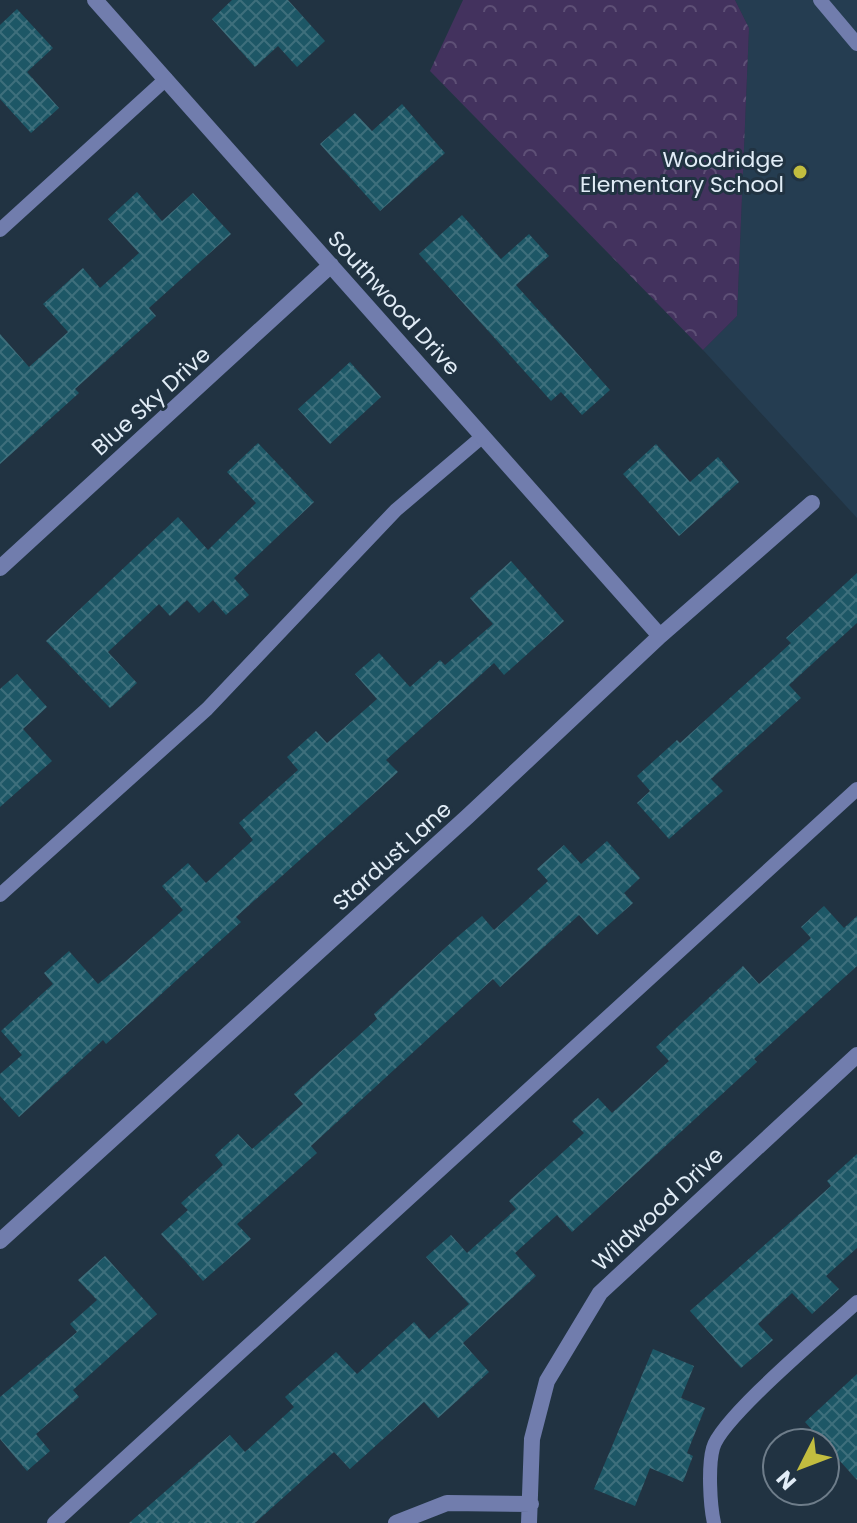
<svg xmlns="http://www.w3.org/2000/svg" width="857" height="1523" viewBox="0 0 857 1523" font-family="Poppins,sans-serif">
<defs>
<pattern id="forest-crowns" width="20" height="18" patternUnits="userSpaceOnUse" patternTransform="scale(2)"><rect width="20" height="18" fill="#43325e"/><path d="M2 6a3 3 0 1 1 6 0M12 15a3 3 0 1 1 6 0" fill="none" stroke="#5e5076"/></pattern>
<pattern id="building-cross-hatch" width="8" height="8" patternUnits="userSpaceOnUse" patternTransform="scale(2)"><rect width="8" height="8" fill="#1d5766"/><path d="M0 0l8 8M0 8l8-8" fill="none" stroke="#3e6f7c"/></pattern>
</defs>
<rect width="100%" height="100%" fill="#213342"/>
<path fill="#253d51" d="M 735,0 L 857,0 L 857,518 L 703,350 L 737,316 L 749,28 Z"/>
<path fill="url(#forest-crowns)" d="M 463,0 L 735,0 L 749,28 L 737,316 L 703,350 L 430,71 Z"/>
<path fill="url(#building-cross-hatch)" d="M 232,0 L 288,0 L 325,41 L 297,67 L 278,46 L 255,67 L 212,19 Z
M 17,9 L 53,48 L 27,72 L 59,108 L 31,133 L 0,99 L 0,25 Z
M 402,104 L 445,153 L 380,211 L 320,144 L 355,113 L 372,131 Z
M 137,192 L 162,221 L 193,193 L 231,234 L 149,308 L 156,316 L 75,389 L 79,393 L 0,464 L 0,334 L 29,367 L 68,332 L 43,304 L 83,268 L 100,288 L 139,253 L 108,219 Z
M 462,215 L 501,259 L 529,234 L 549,256 L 516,285 L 610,390 L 582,415 L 561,392 L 551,401 L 419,254 Z
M 350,362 L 381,397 L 330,444 L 298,409 Z
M 258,443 L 314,502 L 234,578 L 249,595 L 226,615 L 213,600 L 199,613 L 187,600 L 170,616 L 159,604 L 108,652 L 137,683 L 110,708 L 46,641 L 178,517 L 208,550 L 256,503 L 227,472 Z
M 656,444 L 690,482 L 718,457 L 739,482 L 679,536 L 623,474 Z
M 511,561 L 564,621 L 504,675 L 494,663 L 386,760 L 398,772 L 236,917 L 241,922 L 106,1044 L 103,1040 L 19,1117 L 0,1096 L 0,1074 L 22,1055 L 1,1031 L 53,984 L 44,973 L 69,951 L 98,984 L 125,962 L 183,910 L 162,886 L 188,863 L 206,883 L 253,840 L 239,823 L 298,770 L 287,757 L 316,731 L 327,743 L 377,699 L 355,674 L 379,653 L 410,687 L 440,660 L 445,665 L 493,624 L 470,598 Z
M 857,573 L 857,623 L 789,685 L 801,698 L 711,779 L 723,791 L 669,839 L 637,803 L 650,791 L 637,776 L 677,740 L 680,743 L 791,643 L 786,638 Z
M 17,674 L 47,707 L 23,729 L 52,761 L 0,807 L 0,689 Z
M 607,841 L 640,878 L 624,893 L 633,903 L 597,935 L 579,915 L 500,987 L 493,979 L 311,1146 L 317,1153 L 237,1224 L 251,1239 L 203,1281 L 161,1234 L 188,1210 L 181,1203 L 223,1165 L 215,1155 L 238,1134 L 252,1149 L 303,1104 L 294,1094 L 377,1019 L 374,1014 L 456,938 L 482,916 L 494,930 L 548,881 L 537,869 L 564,845 L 581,864 Z
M 824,906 L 844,928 L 857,916 L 857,966 L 754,1059 L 757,1062 L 572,1232 L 557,1215 L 515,1253 L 536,1276 L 463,1343 L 489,1372 L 438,1418 L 424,1402 L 350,1469 L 334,1452 L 255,1523 L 129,1523 L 230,1435 L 245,1452 L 294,1407 L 285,1397 L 336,1352 L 357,1374 L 414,1322 L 429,1339 L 469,1304 L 426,1257 L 451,1235 L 467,1253 L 516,1209 L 509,1201 L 584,1133 L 572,1121 L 598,1098 L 612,1113 L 669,1061 L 656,1047 L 743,966 L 759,984 L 811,938 L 801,927 Z
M 857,1154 L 857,1248 L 826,1276 L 839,1289 L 812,1314 L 792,1293 L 758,1324 L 773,1340 L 741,1368 L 690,1311 L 831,1186 L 827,1181 Z
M 105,1256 L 157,1314 L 73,1390 L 79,1397 L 36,1434 L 50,1451 L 27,1471 L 0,1439 L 0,1397 L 77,1332 L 70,1324 L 97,1300 L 78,1280 Z
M 653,1349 L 694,1366 L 681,1398 L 705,1408 L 687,1453 L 693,1456 L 683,1482 L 650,1468 L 635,1506 L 594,1489 Z
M 857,1374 L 857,1480 L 805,1422 Z"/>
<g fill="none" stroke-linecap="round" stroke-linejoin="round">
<path stroke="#717dad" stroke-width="14" d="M 820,0 L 857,44
M 0,230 L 166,79
M 0,895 L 207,709 L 396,510 L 483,436
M 54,1523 L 857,789
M 714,1523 C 710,1505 708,1466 713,1448 C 721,1418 828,1329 857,1302"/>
<path stroke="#717dad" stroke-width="16" d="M 95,0 L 660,636
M 0,568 L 331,265
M 0,1241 L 467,817 L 660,636 L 812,503
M 396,1523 L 447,1503 L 531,1504
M 529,1523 L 532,1439 L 547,1381 L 600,1293 L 857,1055"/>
</g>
<circle fill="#c2bd3f" stroke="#213342" stroke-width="3" cx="800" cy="172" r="8"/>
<g text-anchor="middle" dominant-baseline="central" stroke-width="6" stroke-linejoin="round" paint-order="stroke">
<g font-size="22" fill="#e1ecf6" stroke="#213342" text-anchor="end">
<text x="784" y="159">Woodridge<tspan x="784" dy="25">Elementary School</tspan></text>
</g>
<g font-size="22" fill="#e1ecf6" stroke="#213342">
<text transform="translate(394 303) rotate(48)">Southwood Drive</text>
<text transform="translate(151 401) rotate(-42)">Blue Sky Drive</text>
<text transform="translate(392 856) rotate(-42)">Stardust Lane</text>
<text transform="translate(658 1209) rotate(-43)">Wildwood Drive</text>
</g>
</g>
<g transform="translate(801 1467) rotate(228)"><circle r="38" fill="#213342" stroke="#6e7d8a" stroke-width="2"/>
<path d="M0-6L14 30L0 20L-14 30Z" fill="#c2bd3f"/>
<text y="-12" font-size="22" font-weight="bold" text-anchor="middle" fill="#e1ecf6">N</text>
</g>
</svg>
